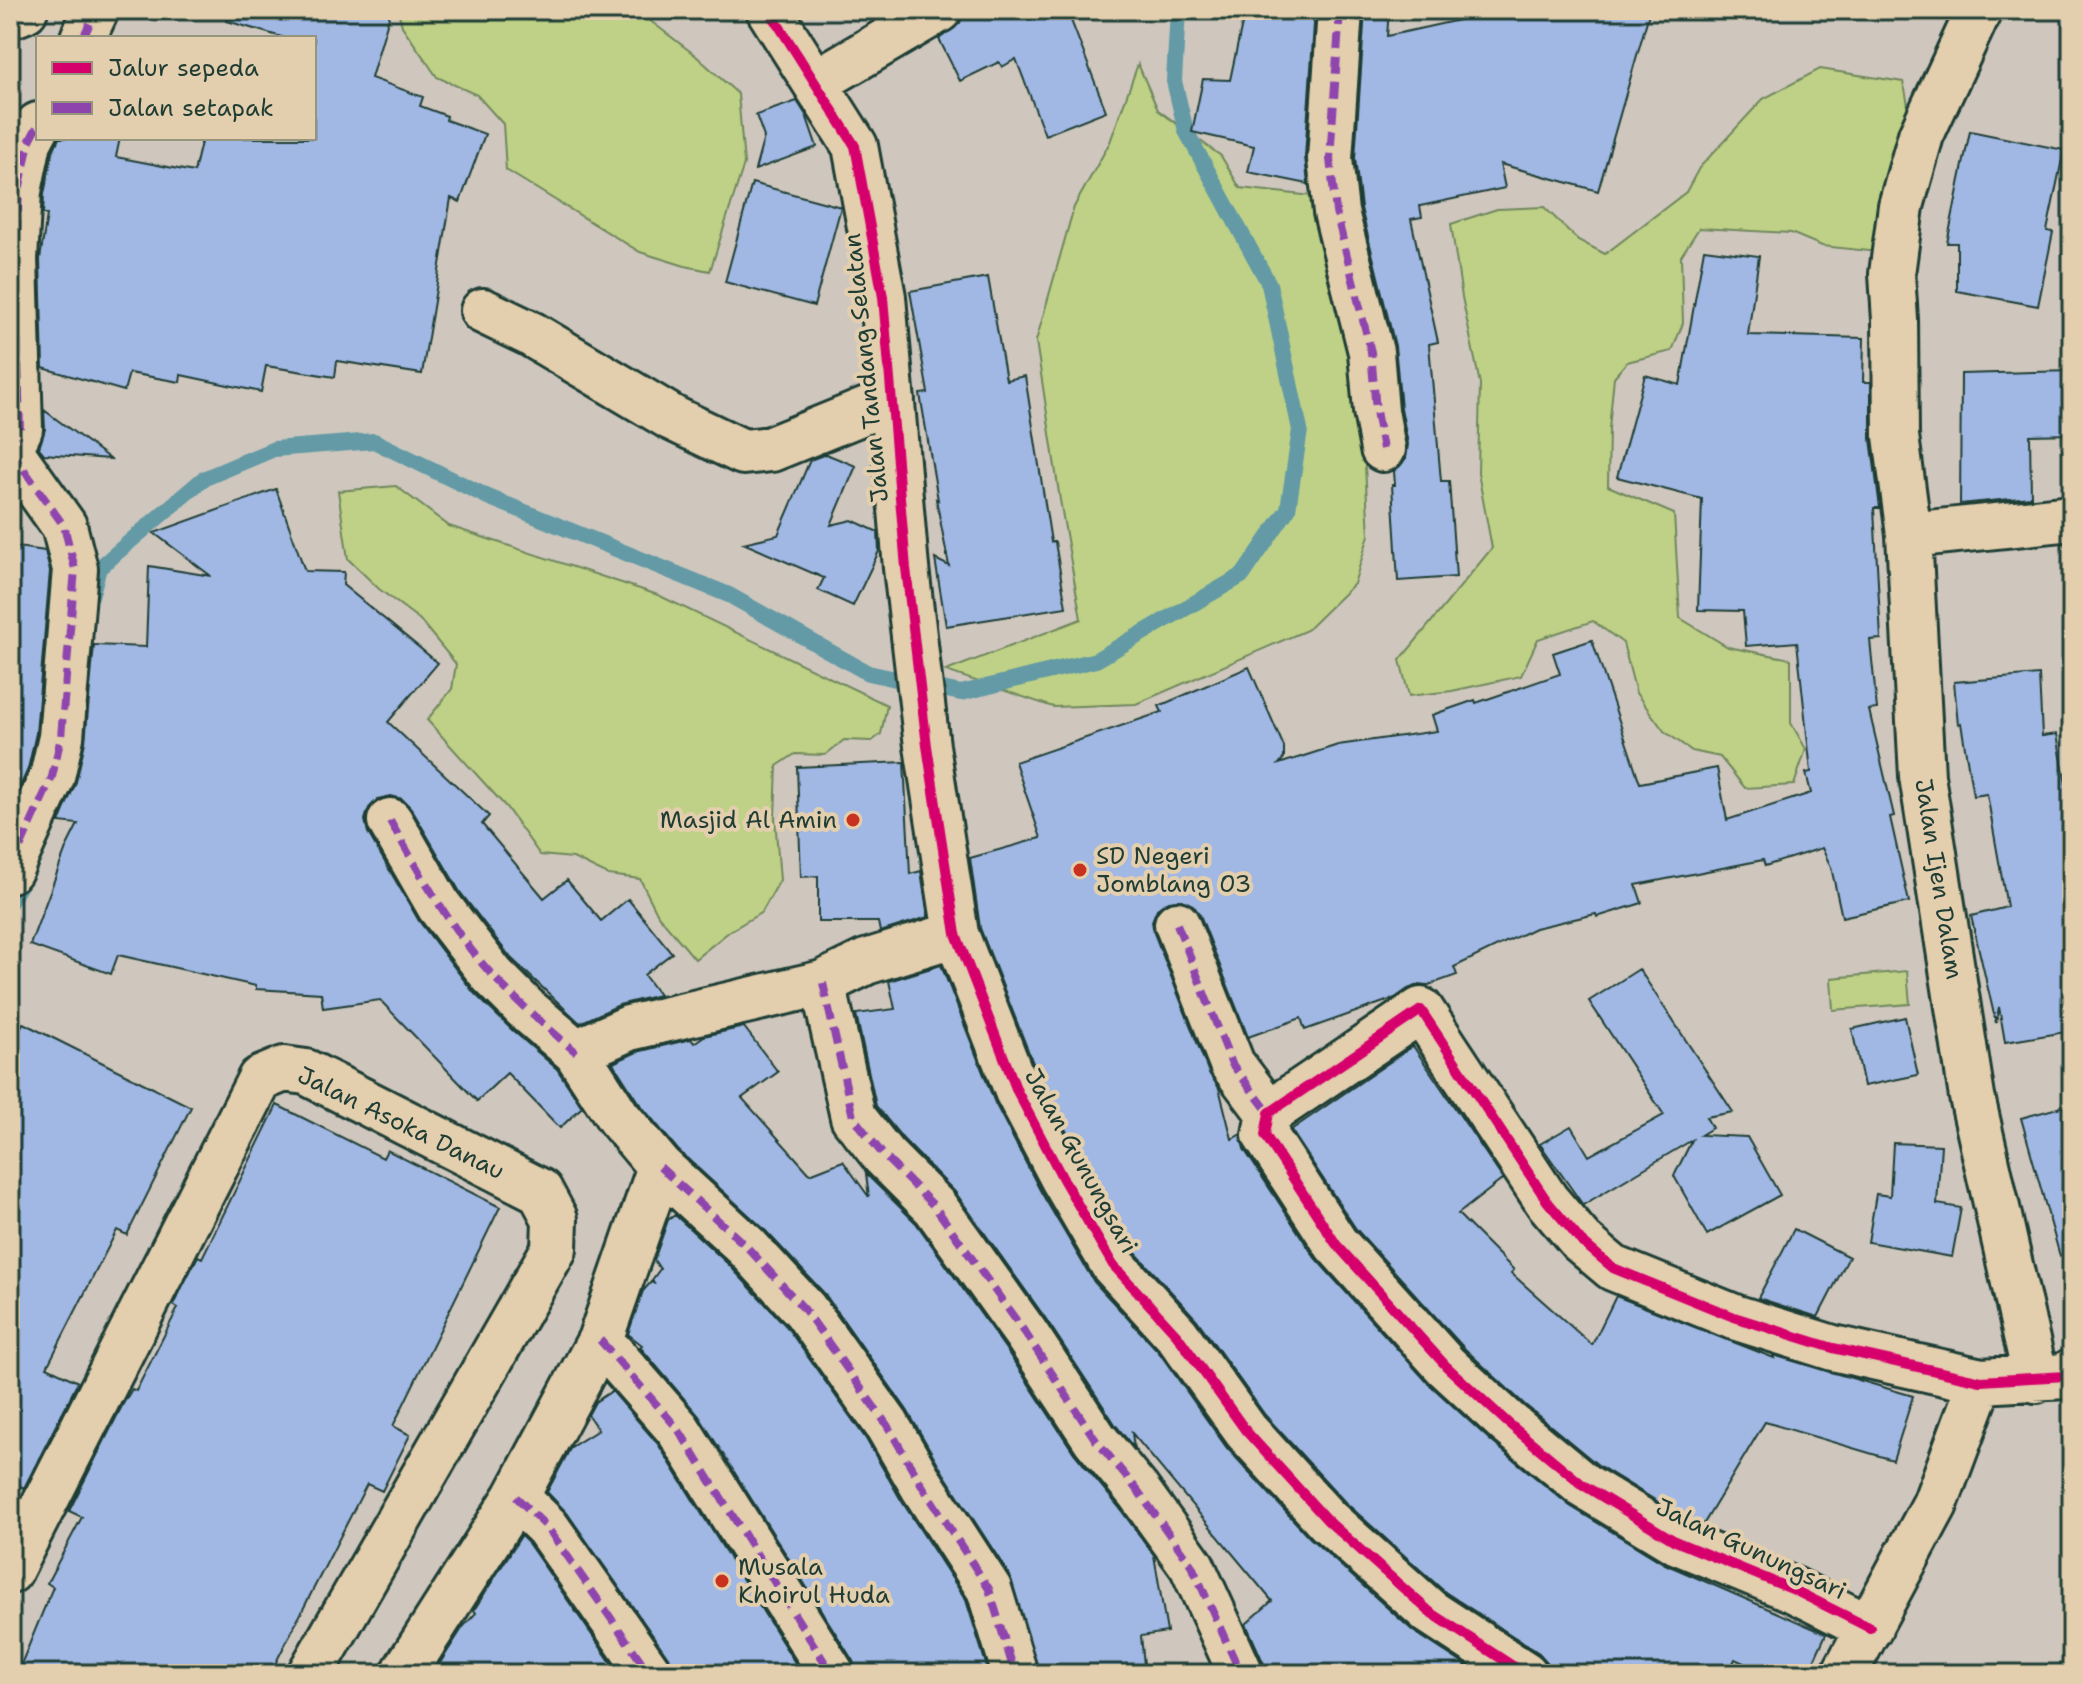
<svg xmlns="http://www.w3.org/2000/svg" width="2082" height="1684" viewBox="0 0 2082 1684" font-family="'Shantell Sans',sans-serif">
<rect width="100%" height="100%" fill="#cfc7be"/>
<filter id="ink" filterUnits="userSpaceOnUse"><feTurbulence type="fractalNoise" baseFrequency=".0125" numOctaves="2"/><feDisplacementMap in="SourceGraphic" scale="16" xChannelSelector="R" yChannelSelector="G"/><feConvolveMatrix kernelMatrix="1 2 1 2 8 2 1 2 1" color-interpolation-filters="sRGB"/></filter>
<g filter="url(#ink)">
<path fill="#bfd186" stroke="#6f875d" stroke-width="2" d="M 398,10 L 636,10 L 695,55 L 738,94 L 744,164 L 710,271 L 685,266 L 640,252 L 506,170 L 503,124 L 477,95 L 437,77 L 402,26 Z
M 1138,64 L 1158,110 L 1221,156 L 1240,188 L 1312,196 L 1322,238 L 1357,329 L 1369,535 L 1354,584 L 1307,630 L 1136,704 L 1053,707 L 946,671 L 1081,619 L 1060,500 L 1036,341 L 1074,207 L 1110,142 Z
M 1820,69 L 1903,82 C 1919,133 1898,201 1887,253 L 1822,246 L 1791,233 L 1699,228 L 1681,256 L 1683,323 L 1672,351 L 1627,362 L 1614,377 L 1609,429 L 1608,486 L 1674,514 L 1680,618 L 1728,647 L 1791,659 L 1791,723 L 1806,749 L 1794,785 L 1745,788 L 1720,757 L 1692,751 L 1664,731 L 1636,693 L 1623,643 L 1593,621 L 1538,639 L 1521,676 L 1452,691 L 1409,696 L 1400,660 L 1492,548 L 1478,473 L 1480,384 L 1462,297 L 1451,224 L 1497,209 L 1544,207 L 1578,240 L 1605,254 L 1686,192 L 1699,168 L 1763,99 Z
M 396,486 L 449,526 L 658,595 L 887,705 L 881,734 L 872,741 L 844,740 L 825,755 L 795,754 L 777,766 L 775,818 L 780,880 L 762,912 L 730,931 L 695,959 L 658,915 L 640,879 L 608,875 L 573,858 L 540,855 L 506,807 L 427,720 L 452,689 L 456,664 L 420,620 L 379,589 L 348,559 L 338,491 Z
M 1907,971 L 1910,1004 L 1833,1010 L 1831,978 Z"/>
<g fill="none" stroke-linecap="round" stroke-linejoin="round">
<path stroke="#639aa5" stroke-width="16" d="M 91,596 L 99,568 L 203,479 L 274,449 L 374,441 L 488,497 L 729,595 L 868,673 L 961,693 L 1096,660 L 1243,575 L 1288,509 L 1300,430 L 1269,284 L 1186,131 L 1174,81 L 1178,10
M 10,902 L 28,872"/>
</g>
<path fill="#a1b8e5" stroke="#1f3d34" stroke-width="2" d="M 229,10 L 391,10 L 371,78 L 423,97 L 420,106 L 447,116 L 446,120 L 485,134 L 460,202 L 451,198 L 422,374 L 337,361 L 335,377 L 266,366 L 261,392 L 181,375 L 180,382 L 129,373 L 124,391 L 43,368 L 40,259 L 47,215 L 43,214 L 44,194 L 53,151 L 59,138 L 120,138 L 116,157 L 194,172 L 202,138 L 314,138 L 314,38 L 285,38 L 227,21 Z
M 964,10 L 1067,10 L 1106,111 L 1045,135 L 1016,59 L 1002,67 L 999,62 L 960,81 L 939,39 L 960,23 Z
M 1245,10 L 1315,10 L 1305,157 L 1308,184 L 1248,172 L 1254,146 L 1192,132 L 1203,79 L 1230,80 Z
M 1365,10 L 1389,10 L 1387,36 L 1504,10 L 1650,10 L 1598,191 L 1500,164 L 1505,188 L 1420,206 L 1422,217 L 1411,219 L 1438,342 L 1429,344 L 1441,481 L 1449,481 L 1456,577 L 1398,581 L 1392,485 L 1395,485 L 1394,471 L 1406,458 L 1408,444 L 1401,408 L 1395,346 L 1361,208 L 1355,158 Z
M 797,101 L 806,115 L 817,147 L 755,170 L 764,137 L 756,115 Z
M 1970,131 L 2064,150 L 2047,231 L 2053,232 L 2038,306 L 1957,291 L 1957,243 L 1947,243 Z
M 752,183 L 841,207 L 814,306 L 725,282 Z
M 1704,249 L 1759,256 L 1748,335 L 1864,338 L 1863,382 L 1871,382 L 1871,439 L 1880,508 L 1874,508 L 1881,639 L 1870,640 L 1877,709 L 1869,710 L 1894,816 L 1890,817 L 1909,902 L 1842,917 L 1831,867 L 1822,848 L 1765,866 L 1763,860 L 1636,885 L 1642,903 L 1597,917 L 1596,914 L 1535,928 L 1454,967 L 1457,975 L 1426,986 L 1419,985 L 1408,989 L 1395,998 L 1305,1030 L 1301,1018 L 1248,1037 L 1200,915 L 1193,905 L 1181,900 L 1169,901 L 1157,909 L 1152,921 L 1154,933 L 1209,1073 L 1219,1088 L 1232,1139 L 1241,1134 L 1244,1149 L 1315,1258 L 1428,1383 L 1491,1441 L 1570,1506 L 1665,1564 L 1826,1634 L 1808,1674 L 1768,1674 L 1735,1659 L 1728,1674 L 1550,1674 L 1547,1662 L 1539,1653 L 1445,1592 L 1345,1502 L 1265,1415 L 1197,1320 L 1133,1250 L 1085,1167 L 1040,1081 L 980,928 L 970,858 L 1041,838 L 1015,762 L 1162,712 L 1159,706 L 1249,667 L 1284,747 L 1284,758 L 1279,764 L 1338,745 L 1437,731 L 1432,715 L 1475,700 L 1476,703 L 1560,674 L 1553,653 L 1592,640 L 1640,783 L 1717,768 L 1727,820 L 1811,793 L 1806,773 L 1811,772 L 1797,642 L 1746,646 L 1743,611 L 1698,610 L 1702,499 L 1617,477 L 1645,375 L 1680,385 Z
M 988,277 L 1006,380 L 1025,376 L 1051,542 L 1055,542 L 1066,607 L 946,626 L 935,559 L 949,566 L 936,499 L 938,500 L 920,394 L 928,393 L 910,291 Z
M 2072,371 L 2072,434 L 2030,435 L 2031,497 L 1960,504 L 1961,374 Z
M 44,410 L 110,459 L 44,454 L 39,448 L 45,429 Z
M 826,454 L 856,466 L 831,525 L 852,520 L 878,532 L 879,551 L 853,606 L 818,590 L 824,578 L 743,543 L 778,535 L 810,460 Z
M 276,489 L 305,571 L 344,572 L 343,585 L 438,663 L 388,722 L 489,816 L 482,824 L 544,898 L 567,880 L 601,921 L 628,899 L 672,953 L 644,975 L 659,995 L 619,1005 L 580,1023 L 511,958 L 460,892 L 411,808 L 402,799 L 391,796 L 378,799 L 369,808 L 365,820 L 368,833 L 419,921 L 474,993 L 511,1029 L 557,1069 L 582,1107 L 560,1128 L 507,1073 L 477,1101 L 380,1000 L 323,1008 L 321,993 L 256,989 L 256,986 L 118,955 L 111,974 L 30,945 L 67,846 L 78,824 L 59,822 L 76,782 L 85,742 L 94,645 L 146,647 L 149,566 L 211,576 L 154,533 Z
M 10,546 L 45,551 L 50,571 L 36,733 L 28,769 L 10,809 Z
M 2039,675 L 2042,736 L 2057,734 L 2072,818 L 2072,1031 L 2005,1042 L 1999,1007 L 1996,1023 L 1971,916 L 2007,907 L 1987,794 L 1973,796 L 1961,723 L 1958,724 L 1954,682 Z
M 904,762 L 910,874 L 921,871 L 928,917 L 880,932 L 878,922 L 818,922 L 818,876 L 801,877 L 797,767 Z
M 941,965 L 995,1103 L 1041,1192 L 1094,1282 L 1158,1351 L 1227,1448 L 1309,1537 L 1413,1631 L 1479,1674 L 1266,1674 L 1264,1664 L 1246,1624 L 1272,1601 L 1132,1433 L 1134,1448 L 1115,1424 L 1046,1319 L 955,1192 L 903,1139 L 876,1106 L 856,1014 L 895,1009 L 889,981 Z
M 1639,969 L 1733,1112 L 1706,1117 L 1712,1128 L 1701,1135 L 1747,1137 L 1780,1195 L 1707,1235 L 1674,1176 L 1692,1140 L 1583,1205 L 1540,1144 L 1571,1126 L 1589,1156 L 1664,1115 L 1589,1001 Z
M 1905,1017 L 1918,1075 L 1864,1086 L 1852,1029 Z
M 23,1023 L 191,1107 L 127,1235 L 117,1230 L 47,1367 L 78,1382 L 24,1488 L 10,1481 L 10,1048 Z
M 744,1027 L 778,1072 L 742,1098 L 810,1174 L 843,1161 L 869,1197 L 866,1174 L 916,1223 L 1005,1348 L 1074,1453 L 1118,1506 L 1154,1555 L 1167,1632 L 1141,1636 L 1145,1674 L 1039,1674 L 1010,1576 L 944,1474 L 907,1410 L 824,1293 L 763,1228 L 678,1150 L 638,1102 L 613,1063 L 637,1052 L 691,1039 L 694,1043 L 704,1036 Z
M 1413,1046 L 1503,1179 L 1458,1214 L 1514,1270 L 1511,1273 L 1592,1345 L 1616,1296 L 1774,1358 L 1773,1355 L 1913,1396 L 1893,1460 L 1765,1422 L 1703,1525 L 1686,1519 L 1598,1465 L 1524,1404 L 1464,1348 L 1356,1229 L 1291,1130 Z
M 2072,1104 L 2072,1254 L 2060,1256 L 2021,1118 Z
M 277,1105 L 383,1158 L 387,1150 L 500,1207 L 393,1426 L 410,1435 L 382,1491 L 367,1484 L 270,1674 L 17,1674 L 53,1587 L 47,1583 L 82,1517 L 69,1511 L 123,1404 L 132,1389 L 136,1391 L 178,1308 L 173,1305 L 198,1256 L 202,1258 Z
M 1893,1143 L 1941,1145 L 1937,1204 L 1961,1208 L 1952,1257 L 1868,1242 L 1876,1194 L 1890,1196 Z
M 675,1215 L 728,1264 L 786,1326 L 866,1439 L 901,1500 L 966,1600 L 989,1674 L 857,1674 L 853,1661 L 699,1416 L 640,1347 L 642,1345 L 628,1334 L 643,1291 L 651,1282 L 655,1284 L 652,1280 L 660,1269 L 654,1260 L 668,1220 Z
M 1794,1229 L 1849,1257 L 1818,1317 L 1758,1298 Z
M 612,1391 L 658,1444 L 802,1674 L 675,1674 L 670,1660 L 567,1513 L 547,1492 L 571,1447 L 598,1430 L 588,1415 L 595,1402 Z
M 521,1536 L 528,1543 L 619,1674 L 433,1674 L 463,1627 L 476,1613 L 474,1610 Z"/>
<g fill="none" stroke-linecap="round" stroke-linejoin="round">
<defs>
<path id="minor" d="M 769,10 L 855,146 L 883,297 L 906,568 L 927,746 L 956,934 L 1017,1091 L 1063,1179 L 1113,1265 L 1177,1335 L 1246,1431 L 1327,1520 L 1430,1612 L 1525,1674
M 1340,10 L 1330,159 L 1336,212 L 1371,352 L 1376,411 L 1383,449
M 1979,10 L 1921,135 L 1901,206 L 1892,274 L 1895,320 L 1896,436 L 1909,535 L 1922,776 L 1972,1097 L 2036,1380
M 10,16 L 25,10
M 83,38 L 96,10
M 816,82 L 939,10
M 483,311 L 531,334 L 672,418 L 743,452 L 771,449 L 892,400
M 10,450 L 64,526 L 75,569 L 61,737 L 52,777 L 10,870
M 10,450 L 20,429 L 15,259 L 19,191 L 29,142 L 38,125
M 1909,535 L 2072,518
M 390,821 L 439,906 L 492,975 L 527,1010 L 576,1052 L 618,1117 L 660,1167 L 600,1340 L 516,1497 L 405,1671
M 1177,924 L 1232,1064 L 1269,1113
M 823,983 L 853,1117 L 884,1156 L 935,1207 L 1026,1334 L 1095,1439 L 1138,1491 L 1192,1566 L 1241,1674
M 576,1052 L 629,1028 L 823,983 L 866,962 L 956,934
M 660,1167 L 746,1246 L 805,1310 L 887,1425 L 923,1487 L 989,1589 L 1015,1674
M 600,1340 L 678,1429 L 832,1674
M 516,1497 L 547,1527 L 650,1674
M 10,1571 L 260,1079 L 284,1069 L 306,1072 L 540,1191 L 555,1219 L 554,1249 L 310,1674
M 1870,1628 L 1794,1590 L 1675,1541 L 1583,1485 L 1508,1423 L 1446,1366 L 1336,1244 L 1265,1135 L 1269,1113 L 1421,1010 L 1547,1201 L 1581,1241 L 1613,1268 L 1734,1317 L 1833,1348 L 1981,1381 L 2066,1376 L 2072,1371
M 1844,1674 L 1935,1504 L 1981,1381"/>
</defs>
<use href="#minor" stroke="#1f3d34" stroke-width="50"/>
<use href="#minor" stroke="#e3cead" stroke-width="44"/>
<path stroke="#8e44ad" stroke-width="8" stroke-dasharray="16 8" stroke-linecap="butt" d="M 1340,10 L 1330,159 L 1336,212 L 1371,352 L 1376,411 L 1383,449
M 10,16 L 25,10
M 83,38 L 96,10
M 10,450 L 64,526 L 75,569 L 61,737 L 52,777 L 10,870
M 10,450 L 20,429 L 15,259 L 19,191 L 29,142 L 38,125
M 390,821 C 421,875 451,930 493,976 C 519,1004 548,1028 576,1052
M 1177,924 L 1232,1064 L 1269,1113
M 823,983 L 853,1117 L 884,1156 L 935,1207 L 1026,1334 L 1095,1439 L 1138,1491 L 1192,1566 L 1241,1674
M 660,1167 L 746,1246 L 805,1310 L 887,1425 L 923,1487 L 989,1589 L 1015,1674
M 600,1340 L 678,1429 L 832,1674
M 516,1497 L 547,1527 L 650,1674"/>
<defs>
<path id="cycleway" d="M 769,10 L 855,146 L 883,297 L 906,568 L 927,746 L 956,934 L 1017,1091 L 1063,1179 L 1113,1265 L 1177,1335 L 1246,1431 L 1327,1520 L 1430,1612 L 1525,1674
M 1870,1628 L 1794,1590 L 1675,1541 L 1583,1485 L 1508,1423 L 1446,1366 L 1336,1244 L 1265,1135 L 1269,1113 L 1421,1010 L 1547,1201 L 1581,1241 L 1613,1268 L 1734,1317 L 1833,1348 L 1981,1381 L 2066,1376 L 2072,1371"/>
</defs>
<use href="#cycleway" stroke="#e3cead" stroke-width="15"/>
<use href="#cycleway" stroke="#d6006c" stroke-width="10"/>
</g>
</g>
<g fill="#c8321e" stroke="#e3cead" stroke-width="3">
<circle cx="853" cy="820" r="8"/>
<circle cx="1080" cy="870" r="8"/>
<circle cx="722" cy="1581" r="8"/>
</g>
<g text-anchor="middle" dominant-baseline="central" stroke-width="8" stroke-linejoin="round" paint-order="stroke">
<g font-size="24" fill="#1f3d34" stroke="#e3cead">
<text transform="translate(866 368) rotate(-96)">Jalan Tandang Selatan</text>
<text transform="translate(1939 879) rotate(81)">Jalan Ijen Dalam</text>
<text transform="translate(401 1123) rotate(26)">Jalan Asoka Danau</text>
<text transform="translate(1081 1161) rotate(61)">Jalan Gunungsari</text>
<text transform="translate(1751 1549) rotate(25)">Jalan Gunungsari</text>
</g>
<g font-size="24" fill="#1f3d34" stroke="#e3cead" text-anchor="start">
<text x="837" y="820" text-anchor="end">Masjid Al Amin</text>
<text x="1096" y="856">SD Negeri<tspan x="1096" dy="28">Jomblang 03</tspan></text>
<text x="738" y="1567">Musala<tspan x="738" dy="28">Khoirul Huda</tspan></text>
</g>
</g>
<rect width="2082" height="1684" fill="none" stroke="#e3cead" stroke-width="40"/>
<rect x="20" y="20" width="2042" height="1644" fill="none" stroke="#1f3d34" stroke-width="3" filter="url(#ink)"/>
<rect x="36" y="36" width="280" height="104" fill="#e3cead" stroke="#95947d" stroke-width="2"/>
<rect x="52" y="62" width="40" height="12" fill="#d6006c" stroke="#95947d" stroke-width="2"/>
<text x="108" y="76" font-size="24" fill="#1f3d34">Jalur sepeda</text>
<rect x="52" y="102" width="40" height="12" fill="#8e44ad" stroke="#95947d" stroke-width="2"/>
<text x="108" y="116" font-size="24" fill="#1f3d34">Jalan setapak</text>
</svg>
